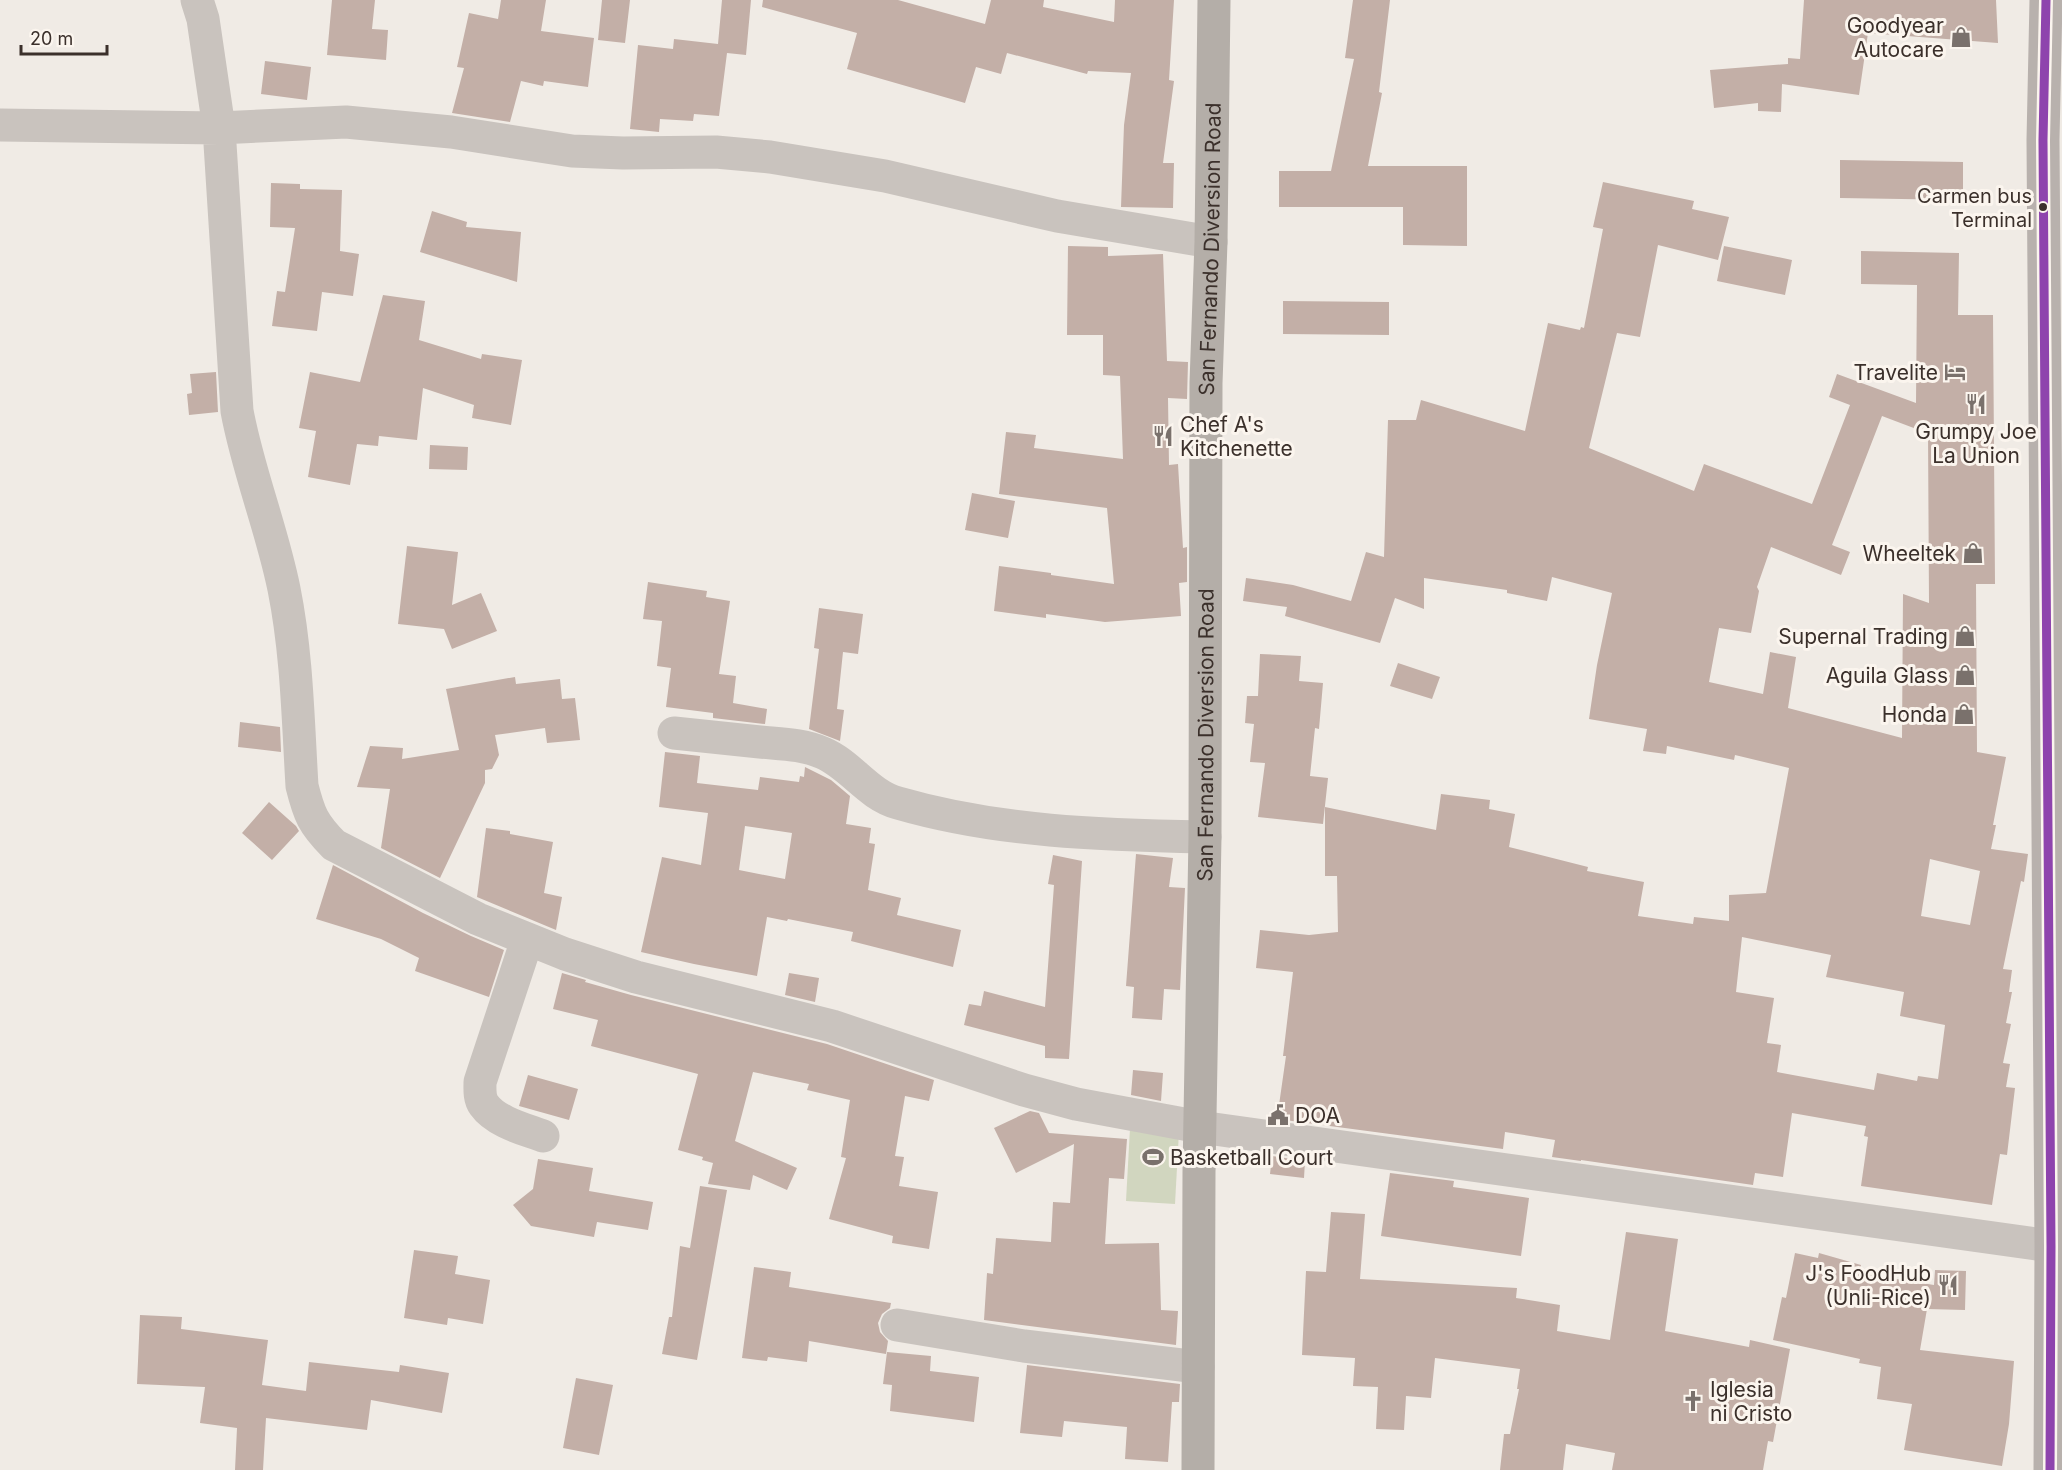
<svg xmlns="http://www.w3.org/2000/svg" width="2062" height="1470" viewBox="0 0 2062 1470" font-family="Inter,sans-serif">
<rect width="100%" height="100%" fill="#f0ebe5"/>
<path fill="#d1d6bf" d="M 1131,1110 L 1180,1113 L 1175,1204 L 1126,1201 Z"/>
<path fill="#c3afa7" fill-rule="evenodd" d="M 332,0 L 375,0 L 372,29 L 388,30 L 386,60 L 327,55 Z
M 501,0 L 546,0 L 541,31 L 594,38 L 588,87 L 544,81 L 543,86 L 521,81 L 510,122 L 452,113 L 464,68 L 457,67 L 469,13 L 498,19 Z
M 602,0 L 630,0 L 625,43 L 598,40 Z
M 722,0 L 751,0 L 746,55 L 727,53 L 719,116 L 694,114 L 693,121 L 660,119 L 659,132 L 630,129 L 638,45 L 673,49 L 674,39 L 718,44 Z
M 763,0 L 898,0 L 985,24 L 991,0 L 1044,0 L 1043,7 L 1114,22 L 1115,0 L 1174,0 L 1169,80 L 1174,81 L 1163,163 L 1174,163 L 1173,208 L 1121,207 L 1124,125 L 1131,73 L 1088,71 L 1087,74 L 1007,53 L 1001,74 L 976,67 L 965,103 L 847,69 L 857,33 L 762,7 Z
M 1353,0 L 1390,0 L 1379,92 L 1382,93 L 1368,166 L 1467,166 L 1467,246 L 1403,245 L 1403,207 L 1279,207 L 1279,171 L 1331,171 L 1354,59 L 1345,58 Z
M 1804,0 L 1996,0 L 1998,43 L 1868,33 L 1859,95 L 1782,84 L 1781,112 L 1758,111 L 1758,103 L 1714,108 L 1710,70 L 1788,64 L 1788,58 L 1800,59 Z
M 265,61 L 311,67 L 307,100 L 261,94 Z
M 1840,160 L 1963,162 L 1963,200 L 1840,198 Z
M 1603,182 L 1694,201 L 1692,209 L 1729,217 L 1718,260 L 1658,245 L 1640,337 L 1617,333 L 1589,448 L 1694,491 L 1704,464 L 1812,504 L 1850,405 L 1829,397 L 1837,374 L 1916,403 L 1917,285 L 1861,284 L 1861,251 L 1959,253 L 1958,315 L 1993,315 L 1995,584 L 1976,584 L 1977,752 L 2006,757 L 1993,825 L 1996,825 L 1991,849 L 2028,854 L 2024,882 L 2021,881 L 2003,969 L 2012,970 L 2009,992 L 2012,992 L 2006,1023 L 2011,1024 L 2003,1063 L 2010,1064 L 2006,1087 L 2015,1088 L 2007,1155 L 2000,1154 L 1992,1205 L 1861,1186 L 1868,1137 L 1864,1136 L 1866,1126 L 1792,1113 L 1783,1177 L 1755,1173 L 1753,1185 L 1581,1160 L 1581,1161 L 1552,1157 L 1555,1140 L 1505,1132 L 1503,1149 L 1277,1119 L 1286,1056 L 1283,1056 L 1293,972 L 1256,968 L 1260,930 L 1309,935 L 1338,932 L 1337,876 L 1325,876 L 1325,807 L 1436,830 L 1441,794 L 1490,800 L 1489,809 L 1515,814 L 1509,847 L 1588,867 L 1587,871 L 1644,882 L 1638,916 L 1693,924 L 1694,917 L 1729,921 L 1729,895 L 1766,893 L 1789,768 L 1735,755 L 1734,760 L 1667,746 L 1666,754 L 1643,751 L 1647,729 L 1589,719 L 1597,665 L 1612,593 L 1552,577 L 1547,601 L 1507,593 L 1507,590 L 1424,578 L 1424,609 L 1395,598 L 1380,643 L 1285,616 L 1287,607 L 1243,601 L 1246,578 L 1293,585 L 1351,601 L 1366,552 L 1384,557 L 1388,420 L 1416,420 L 1421,400 L 1525,431 L 1548,323 L 1580,330 L 1581,327 L 1584,328 L 1603,229 L 1593,227 ZM 1882,416 L 1919,430 L 1928,430 L 1929,603 L 1903,594 L 1902,738 L 1788,708 L 1796,657 L 1770,652 L 1763,694 L 1709,682 L 1719,628 L 1751,633 L 1759,591 L 1757,587 L 1771,547 L 1841,575 L 1850,552 L 1832,545 ZM 1930,859 L 1980,871 L 1970,925 L 1921,916 ZM 1742,937 L 1831,955 L 1826,977 L 1904,992 L 1900,1016 L 1945,1025 L 1938,1079 L 1918,1076 L 1917,1081 L 1877,1073 L 1874,1090 L 1777,1072 L 1781,1045 L 1767,1043 L 1774,998 L 1736,992 Z
M 271,183 L 300,184 L 300,189 L 342,190 L 340,251 L 359,254 L 353,296 L 322,292 L 317,331 L 272,326 L 277,291 L 285,292 L 295,228 L 270,227 Z
M 432,211 L 467,222 L 466,227 L 521,232 L 517,282 L 420,252 Z
M 1068,246 L 1108,247 L 1108,256 L 1163,254 L 1167,361 L 1188,362 L 1187,399 L 1168,398 L 1169,465 L 1178,464 L 1183,548 L 1187,547 L 1187,582 L 1179,583 L 1181,616 L 1105,622 L 1046,614 L 1046,618 L 994,611 L 999,566 L 1051,573 L 1051,575 L 1114,584 L 1107,508 L 999,494 L 1006,432 L 1036,435 L 1034,448 L 1123,459 L 1120,376 L 1103,375 L 1103,335 L 1067,335 Z
M 1724,246 L 1792,260 L 1785,295 L 1717,281 Z
M 383,295 L 425,301 L 419,340 L 481,359 L 482,354 L 522,360 L 511,425 L 472,418 L 474,405 L 423,388 L 417,440 L 379,436 L 378,446 L 357,444 L 350,485 L 308,477 L 316,431 L 299,428 L 310,372 L 360,382 Z
M 1283,301 L 1389,302 L 1389,335 L 1283,334 Z
M 216,372 L 218,412 L 189,415 L 187,394 L 192,393 L 190,374 Z
M 430,445 L 468,447 L 467,470 L 429,469 Z
M 972,493 L 1015,501 L 1008,538 L 965,530 Z
M 407,546 L 458,552 L 452,605 L 481,593 L 497,631 L 452,649 L 444,629 L 398,624 Z
M 648,582 L 707,591 L 706,597 L 730,601 L 719,674 L 736,676 L 733,703 L 767,709 L 765,724 L 713,718 L 713,713 L 666,707 L 671,668 L 657,666 L 662,621 L 643,619 Z
M 819,608 L 863,614 L 858,654 L 843,652 L 837,709 L 844,710 L 840,741 L 809,729 L 819,649 L 814,648 Z
M 1260,654 L 1301,656 L 1299,681 L 1323,683 L 1319,729 L 1315,728 L 1310,776 L 1328,778 L 1323,824 L 1258,817 L 1265,763 L 1250,762 L 1254,724 L 1245,723 L 1247,696 L 1258,696 Z
M 1398,663 L 1440,677 L 1432,699 L 1390,686 Z
M 515,677 L 516,684 L 560,679 L 562,699 L 575,698 L 580,740 L 547,743 L 545,728 L 495,735 L 499,755 L 492,769 L 485,770 L 485,783 L 440,878 L 381,848 L 390,789 L 357,787 L 370,746 L 403,748 L 402,759 L 459,750 L 446,689 Z
M 240,722 L 280,727 L 281,752 L 238,747 Z
M 665,752 L 700,756 L 697,783 L 758,790 L 760,777 L 799,782 L 800,776 L 804,777 L 805,767 L 831,780 L 850,796 L 846,824 L 871,828 L 869,843 L 875,844 L 868,890 L 901,898 L 897,915 L 961,930 L 953,967 L 851,941 L 853,932 L 788,919 L 787,921 L 767,917 L 757,976 L 694,964 L 641,952 L 662,857 L 701,865 L 708,813 L 659,807 ZM 745,826 L 792,833 L 785,879 L 739,870 Z
M 269,802 L 296,826 L 299,831 L 272,860 L 242,833 Z
M 486,828 L 510,831 L 510,834 L 553,842 L 544,893 L 562,897 L 556,930 L 477,897 Z
M 1136,854 L 1173,858 L 1169,887 L 1185,888 L 1180,990 L 1164,989 L 1162,1020 L 1132,1018 L 1134,987 L 1126,986 Z
M 1053,855 L 1082,861 L 1069,1059 L 1045,1058 L 1045,1046 L 964,1025 L 969,1004 L 981,1006 L 984,991 L 1045,1007 L 1054,885 L 1048,884 Z
M 333,865 L 423,913 L 471,936 L 504,950 L 489,997 L 415,971 L 419,958 L 381,939 L 316,919 Z
M 562,973 L 586,980 L 585,982 L 631,995 L 827,1044 L 934,1080 L 929,1101 L 905,1096 L 895,1156 L 904,1157 L 899,1186 L 938,1192 L 929,1249 L 892,1243 L 893,1236 L 829,1219 L 846,1158 L 841,1157 L 850,1100 L 807,1090 L 809,1084 L 753,1072 L 735,1141 L 797,1168 L 787,1190 L 753,1175 L 750,1190 L 708,1184 L 713,1163 L 702,1160 L 703,1157 L 678,1150 L 698,1074 L 591,1046 L 598,1020 L 553,1009 Z
M 789,973 L 819,978 L 815,1002 L 785,995 Z
M 1133,1070 L 1163,1073 L 1161,1101 L 1131,1095 Z
M 528,1075 L 578,1089 L 569,1120 L 519,1106 Z
M 1030,1111 L 1039,1113 L 1049,1133 L 1127,1139 L 1124,1179 L 1109,1178 L 1105,1244 L 1159,1243 L 1161,1310 L 1178,1311 L 1176,1345 L 984,1320 L 987,1273 L 993,1274 L 996,1238 L 1051,1242 L 1053,1202 L 1070,1203 L 1074,1144 L 1016,1173 L 994,1128 Z
M 1272,1156 L 1305,1161 L 1304,1178 L 1270,1174 Z
M 538,1159 L 593,1168 L 589,1191 L 653,1202 L 648,1230 L 597,1222 L 594,1237 L 531,1226 L 513,1205 L 533,1189 Z
M 1390,1173 L 1454,1181 L 1453,1187 L 1529,1198 L 1521,1256 L 1381,1236 Z
M 700,1186 L 727,1190 L 697,1360 L 662,1354 L 669,1317 L 672,1317 L 680,1246 L 690,1248 Z
M 1331,1212 L 1365,1214 L 1360,1279 L 1517,1288 L 1516,1298 L 1560,1305 L 1557,1331 L 1610,1340 L 1626,1232 L 1678,1239 L 1665,1331 L 1749,1347 L 1750,1340 L 1790,1349 L 1773,1442 L 1768,1441 L 1763,1470 L 1612,1470 L 1615,1453 L 1566,1444 L 1563,1470 L 1500,1470 L 1504,1434 L 1510,1434 L 1519,1389 L 1517,1389 L 1520,1369 L 1435,1358 L 1431,1398 L 1406,1396 L 1404,1430 L 1376,1429 L 1378,1387 L 1353,1386 L 1355,1358 L 1302,1355 L 1306,1271 L 1326,1272 Z
M 414,1250 L 458,1256 L 455,1274 L 490,1280 L 483,1324 L 448,1318 L 447,1325 L 404,1318 Z
M 1795,1253 L 1818,1258 L 1819,1253 L 1861,1265 L 1859,1273 L 1934,1285 L 1935,1270 L 1966,1271 L 1965,1310 L 1927,1309 L 1920,1350 L 2014,1361 L 2009,1424 L 2002,1466 L 1904,1450 L 1912,1404 L 1877,1399 L 1881,1367 L 1859,1363 L 1860,1359 L 1773,1340 L 1782,1297 L 1786,1298 Z
M 754,1267 L 791,1272 L 789,1287 L 891,1303 L 890,1308 L 882,1314 L 878,1323 L 880,1332 L 888,1341 L 886,1354 L 809,1341 L 807,1362 L 768,1357 L 767,1361 L 742,1358 Z
M 140,1315 L 182,1317 L 181,1329 L 268,1340 L 262,1385 L 306,1391 L 309,1362 L 399,1372 L 400,1365 L 449,1373 L 442,1413 L 371,1400 L 367,1430 L 266,1418 L 263,1470 L 235,1470 L 237,1428 L 200,1423 L 205,1387 L 137,1384 Z
M 887,1352 L 931,1356 L 930,1371 L 979,1377 L 974,1422 L 890,1411 L 892,1385 L 883,1384 Z
M 1027,1365 L 1180,1384 L 1179,1402 L 1172,1402 L 1168,1462 L 1125,1459 L 1127,1427 L 1064,1421 L 1062,1437 L 1020,1433 Z
M 576,1378 L 613,1385 L 599,1455 L 563,1448 Z"/>
<g fill="none" stroke-linecap="round" stroke-linejoin="round">
<path stroke="#c9c3be" stroke-width="33" d="M 197,0 L 203,19 L 219,128 L 237,411 C 248,471 272,529 284,589 C 297,654 298,720 302,786 C 309,814 313,824 334,845 L 478,919 L 565,954 L 636,977 L 832,1026 L 1024,1090 L 1076,1104 L 1200,1127 L 2051,1246
M 0,125 L 219,128 L 346,122 L 451,132 L 572,151 L 623,153 L 716,152 L 770,157 L 885,176 L 1057,216 L 1211,242
M 674,733 C 703,736 732,739 760,742 C 781,744 803,744 823,753 C 851,765 868,795 898,803 C 998,832 1102,835 1205,837
M 527,940 L 480,1082 C 480,1089 479,1098 484,1105 C 496,1122 524,1129 543,1136
M 897,1325 L 1024,1346 L 1198,1367"/>
<path stroke="#b8b1ad" stroke-width="33" d="M 2046,0 L 2043,140 L 2051,1246 L 2050,1470"/>
<path stroke="#b4aea8" stroke-width="33" id="s1" d="M 1198,1470 L 1199,1172 L 1205,837 L 1206,383 L 1211,242 L 1214,0"/>
<defs>
<path id="bus-1" d="M 2046,0 L 2043,140 L 2051,1246 L 2050,1470"/>
</defs>
<use href="#bus-1" stroke="#fbf5ee" stroke-width="14"/>
<use href="#bus-1" stroke="#8e44ad" stroke-width="9"/>
</g>
<defs>
<symbol id="shop-bare" viewBox="-9 -9 18 18"><path d="M-5-2.5h2.3a2.7 3.5 0 0 1 5.4 0H5L5.5 6h-11ZM-1.5-2.5h3a1.5 2.3 0 0 0-3 0Z" fill="#7a716c" stroke="#fbf5ee" stroke-width="2.5" paint-order="stroke"/></symbol>
<symbol id="hotel-bare" viewBox="-9 -9 18 18"><path d="M-6-4.5h1.5V1H6V5H4.5V3h-9V5H-6ZM-4 0a1.8 1.8 0 1 1 3.6 0ZM.5 0V-2.5h3Q6-2.5 6 0Z" fill="#7a716c" stroke="#fbf5ee" stroke-width="2.5" paint-order="stroke"/></symbol>
<symbol id="restaurant-bare" viewBox="-9 -9 18 18"><path d="M-5-6h1v4h1v-4h1v4h1v-4h1v5L-1.5 .5V6h-2V.5L-5-1ZM5-6V6H3V1.5H1.5Q1.5-4 5-6Z" fill="#7a716c" stroke="#fbf5ee" stroke-width="2.5" paint-order="stroke"/></symbol>
<symbol id="civic-bare" viewBox="-9 -9 18 18"><path d="M-.6-6.5H3V-4.5H.6V-3L4-1V1h2V6H-6V1h2V-1L-.6-3ZM-1.2 2.5V6h2.4V2.5Z" fill="#7a716c" stroke="#fbf5ee" stroke-width="2.5" paint-order="stroke"/></symbol>
<symbol id="stadium-bare" viewBox="-9 -9 18 18"><path d="M0-5a6.5 5 0 1 0 0 10a6.5 5 0 1 0 0-10ZM-3.5-1.8h7v3.6h-7Z" fill="#7a716c" stroke="#fbf5ee" stroke-width="2.5" paint-order="stroke"/></symbol>
<symbol id="church-bare" viewBox="-9 -9 18 18"><path d="M-1.2-6h2.4v3.5h3.3v2.4h-3.3V6h-2.4V-.1h-3.3v-2.4h3.3Z" fill="#7a716c" stroke="#fbf5ee" stroke-width="2.5" paint-order="stroke"/></symbol>
</defs>
<g fill-rule="evenodd">
<use href="#shop-bare" x="1946" y="22" width="30" height="30"/>
<use href="#hotel-bare" x="1940" y="357" width="30" height="30"/>
<use href="#restaurant-bare" x="1961" y="389" width="30" height="30"/>
<use href="#restaurant-bare" x="1148" y="421" width="30" height="30"/>
<use href="#shop-bare" x="1958" y="538" width="30" height="30"/>
<use href="#shop-bare" x="1950" y="621" width="30" height="30"/>
<use href="#shop-bare" x="1950" y="660" width="30" height="30"/>
<use href="#shop-bare" x="1949" y="699" width="30" height="30"/>
<use href="#civic-bare" x="1263" y="1100" width="30" height="30"/>
<use href="#stadium-bare" x="1138" y="1142" width="30" height="30"/>
<use href="#restaurant-bare" x="1933" y="1270" width="30" height="30"/>
<use href="#church-bare" x="1678" y="1386" width="30" height="30"/>
</g>
<circle fill="#3b302b" stroke="#fbf5ee" stroke-width="2" cx="2043" cy="207" r="5"/>
<g text-anchor="middle" dominant-baseline="central" stroke-width="6" stroke-linejoin="round" paint-order="stroke">
<g font-size="20" fill="#3b302b" stroke="#fbf5ee" text-anchor="end">
<text x="2032" y="196">Carmen bus<tspan x="2032" dy="24">Terminal</tspan></text>
</g>
<g font-size="21" fill="#3b302b" stroke="#fbf5ee" text-anchor="end">
<text x="1944" y="25">Goodyear<tspan x="1944" dy="24">Autocare</tspan></text>
<text x="1938" y="372">Travelite</text>
<text x="1180" y="424" text-anchor="start">Chef A's<tspan x="1180" dy="24">Kitchenette</tspan></text>
<text x="1976" y="431" text-anchor="middle">Grumpy Joe<tspan x="1976" dy="24">La Union</tspan></text>
<text x="1956" y="553">Wheeltek</text>
<text x="1948" y="636">Supernal Trading</text>
<text x="1948" y="675">Aguila Glass</text>
<text x="1947" y="714">Honda</text>
<text x="1295" y="1115" text-anchor="start">DOA</text>
<text x="1170" y="1157" text-anchor="start">Basketball Court</text>
<text x="1931" y="1273">J's FoodHub<tspan x="1931" dy="24">(Unli-Rice)</tspan></text>
<text x="1710" y="1389" text-anchor="start">Iglesia<tspan x="1710" dy="24">ni Cristo</tspan></text>
</g>
<g font-size="21" fill="#3b302b" stroke="#fbf5ee">
<text stroke="none"><textPath href="#s1" startOffset="1221">San Fernando Diversion Road</textPath></text>
<text stroke="none"><textPath href="#s1" startOffset="735">San Fernando Diversion Road</textPath></text>
</g>
</g>
<path d="M21 45v9h86v-9" fill="none" stroke="#3b302b" stroke-width="3"/>
<text x="30" y="45" font-size="18" fill="#3b302b" stroke="#fbf5ee" stroke-width="4.5" paint-order="stroke">20 m</text>
</svg>
